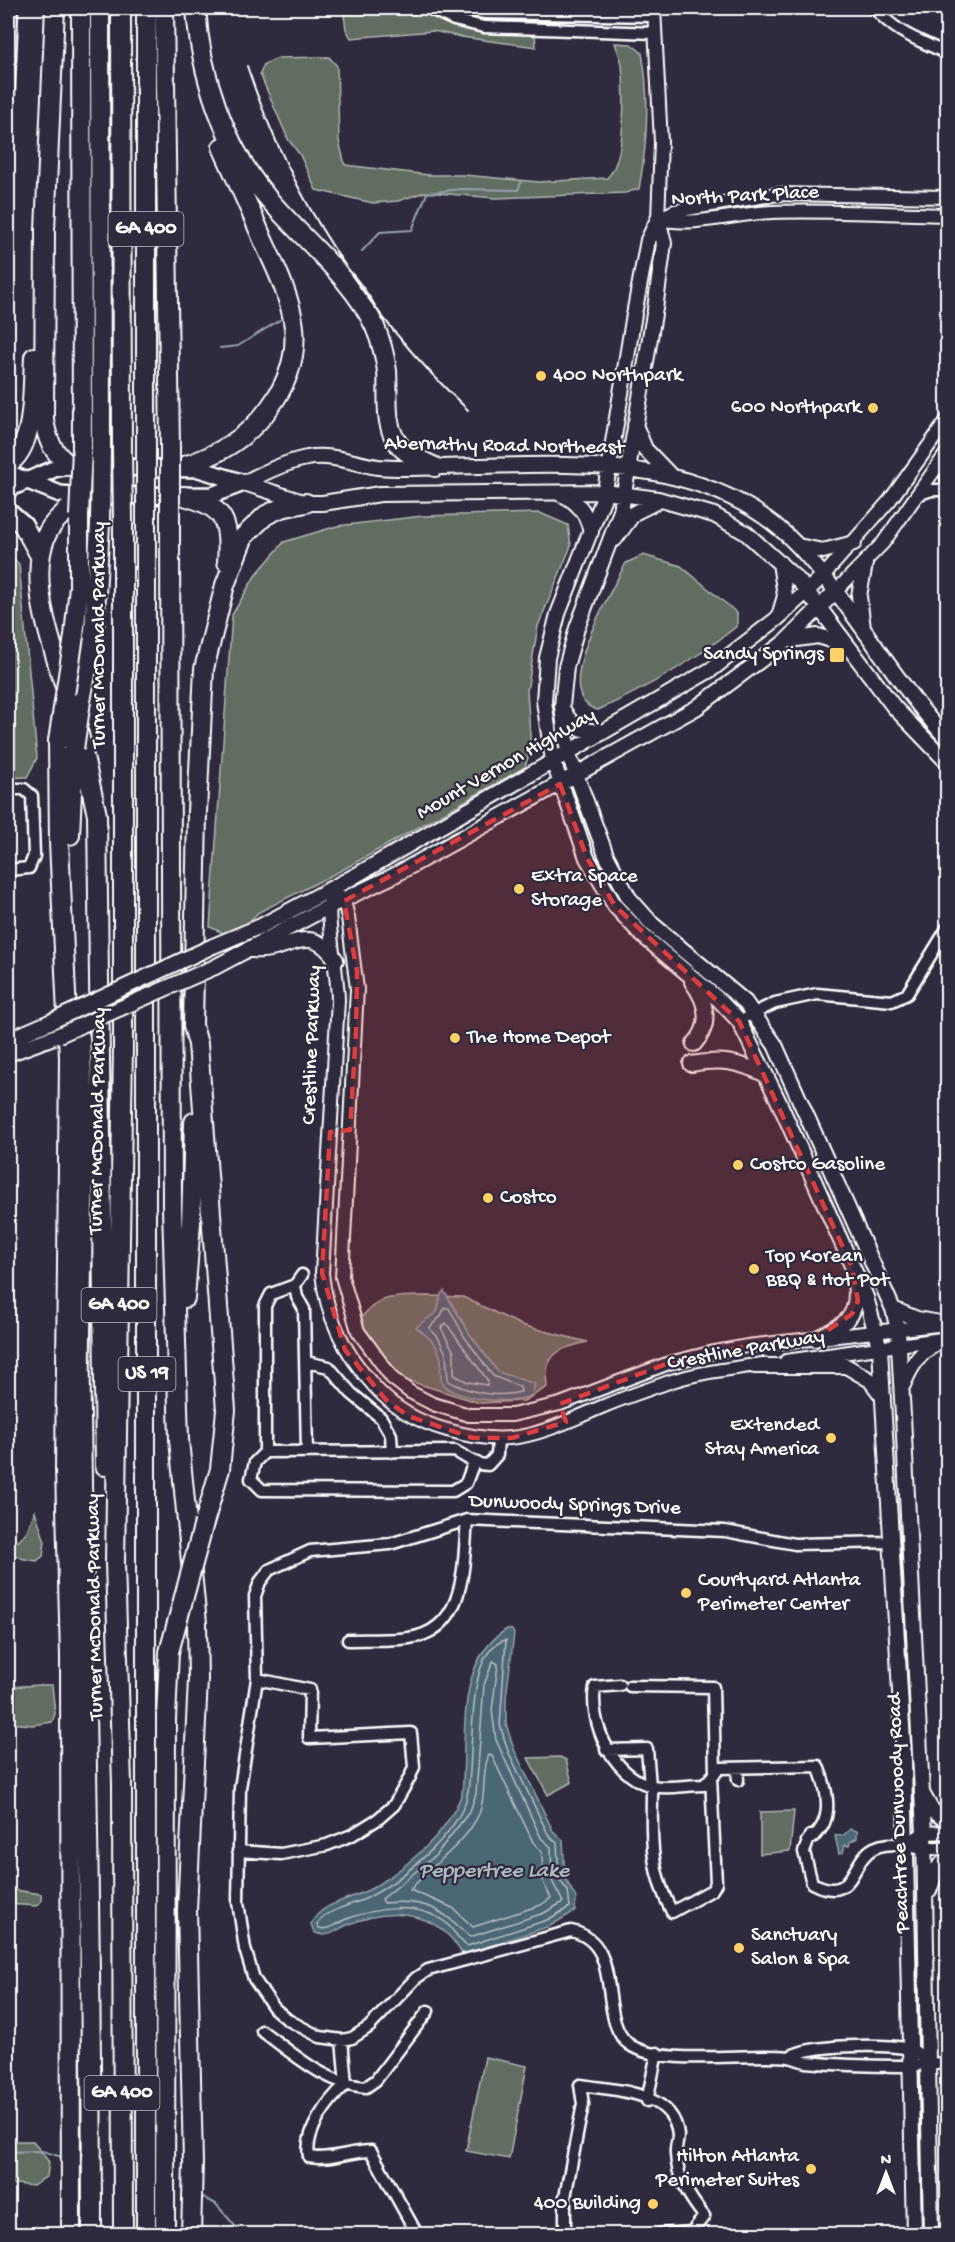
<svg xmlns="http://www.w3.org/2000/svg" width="955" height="2242" viewBox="0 0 955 2242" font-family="'Gochi Hand',sans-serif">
<rect width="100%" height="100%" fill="#2f2a3d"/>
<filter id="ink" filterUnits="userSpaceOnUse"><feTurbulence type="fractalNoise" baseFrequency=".0167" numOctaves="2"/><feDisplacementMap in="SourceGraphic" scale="12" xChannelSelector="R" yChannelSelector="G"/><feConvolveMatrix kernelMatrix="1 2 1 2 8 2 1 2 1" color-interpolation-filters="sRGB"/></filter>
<g filter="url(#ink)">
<path fill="#626d62" stroke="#b0b6b0" stroke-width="1.5" d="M 343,8 L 533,8 L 536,47 L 461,37 L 433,31 L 351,38 L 346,29 Z
M 615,43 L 631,44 L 642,53 C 650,97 647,145 639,189 L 625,193 L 495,198 L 425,192 L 398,201 L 373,203 L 316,190 L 300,155 L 288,139 L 260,74 L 264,64 L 278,58 L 329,57 L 337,66 L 339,141 L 345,165 L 429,175 L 464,175 L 539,182 L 607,178 C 626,161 625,91 622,65 C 621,58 617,50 615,43 Z
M 540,513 L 568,525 L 571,546 L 538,626 L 527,691 L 531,748 L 525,767 L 346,868 L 259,912 L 232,937 L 210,927 L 232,615 L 255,576 L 284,542 L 337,526 L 423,516 Z
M 8,553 L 19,564 L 37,758 L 27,777 L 8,778 Z
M 643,555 L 681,566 L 737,613 L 737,626 C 695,660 647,688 598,710 C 546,698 612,590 626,563 Z
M 427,1296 L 463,1297 L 521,1325 L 587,1342 C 558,1349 543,1354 547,1387 L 524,1401 L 480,1403 L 403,1379 L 366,1332 L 360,1319 C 381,1293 396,1297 427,1296 Z
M 35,1511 L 45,1542 L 43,1556 L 37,1561 L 24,1559 L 8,1552 L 8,1541 L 19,1541 L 27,1531 Z
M 40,1685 L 52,1685 L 55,1714 L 52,1722 L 33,1725 L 8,1723 L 8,1687 Z
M 560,1757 L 566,1760 L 572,1782 L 548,1795 L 528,1758 Z
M 794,1811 L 790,1851 L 760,1854 L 760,1812 Z
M 947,1887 L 948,2051 L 947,2051 L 944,2050 Z
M 8,1889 L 41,1894 L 42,1900 L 37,1906 L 8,1904 Z
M 485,2057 L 527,2066 L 509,2159 L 466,2151 Z
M 8,2141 L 33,2141 L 49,2162 L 47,2176 L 33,2186 L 8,2183 Z"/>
<path fill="#4c6674" stroke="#94a3ac" stroke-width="1.5" d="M 444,1291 L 469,1333 L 498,1372 L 535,1384 L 532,1395 C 516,1405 454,1401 443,1383 C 439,1377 441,1371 441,1365 C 442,1347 429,1337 416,1327 L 437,1312 L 441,1294 Z
M 507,1629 L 512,1630 L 514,1634 L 506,1698 L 506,1724 L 514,1749 L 553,1831 L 563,1840 L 565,1878 L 576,1898 L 575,1911 L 550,1926 L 467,1953 L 461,1952 C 436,1909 388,1907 345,1926 C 333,1932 327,1939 314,1932 L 311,1924 C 320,1902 355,1899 374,1887 C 408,1866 449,1832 462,1793 C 468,1739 453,1662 507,1629 Z
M 850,1829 L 857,1831 L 857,1838 L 850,1842 L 849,1846 L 845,1845 L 843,1853 L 839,1854 L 835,1836 L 844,1835 Z"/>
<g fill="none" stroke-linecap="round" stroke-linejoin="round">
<path stroke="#b7c2c7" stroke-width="1.5" d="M 444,1308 L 449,1308 L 464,1336 L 493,1376 L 520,1387 L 521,1392 C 497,1398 470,1393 448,1381 L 446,1354 L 438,1337 L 429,1328 L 441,1316 Z
M 446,1323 L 488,1381 L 487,1385 L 468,1382 L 454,1375 L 454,1352 L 441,1328 Z
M 506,1640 L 500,1725 L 508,1751 L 548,1834 L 557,1843 L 559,1879 L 568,1891 L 570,1907 L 547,1920 L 467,1946 C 459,1940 453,1929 445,1922 C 416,1901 375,1908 344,1920 C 335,1924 329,1931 319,1928 L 317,1924 C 328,1909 349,1906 365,1899 C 398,1883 449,1841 464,1806 C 479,1772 459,1650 506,1640 Z
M 493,1661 L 498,1664 L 492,1710 L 496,1740 L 541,1838 L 551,1847 L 552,1881 L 563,1902 L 544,1913 L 470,1937 C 441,1909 427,1899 384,1903 L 382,1899 L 435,1856 L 470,1811 L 476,1794 L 484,1685 Z
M 489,1755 L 492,1756 L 533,1842 L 542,1852 L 543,1882 L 551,1898 L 541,1905 L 473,1927 L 453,1908 L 410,1890 C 432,1864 464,1846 479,1814 C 487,1795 481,1770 489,1755 Z"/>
<path stroke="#94a3ac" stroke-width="2" d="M 362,251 L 380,232 L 412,230 L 427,193 L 461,189 L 518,190 L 521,182
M 220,348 L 238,346 L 283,318
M 8,2152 L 42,2151 L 62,2157
M 202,2197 L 216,2204 L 242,2234"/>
<defs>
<path id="minor" d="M 428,8 L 454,20 L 484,27 L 655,33
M 458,8 L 485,13 L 654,16
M 874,8 C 899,35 915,38 948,54
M 8,108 L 12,8
M 947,452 L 945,471 L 948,484
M 917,495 L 932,490 L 948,490
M 8,789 L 24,789 L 32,796 L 34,856 L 29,868 L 8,870
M 748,1016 L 775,1003 L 817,994 L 892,1001 L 907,994 L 948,927
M 295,1285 L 297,1297 L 304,1309 L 307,1451
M 295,1285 L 302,1275
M 306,1362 L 329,1367 L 351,1393 L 381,1418 L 391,1435 L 392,1452
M 265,1452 L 265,1306 L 271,1294 L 295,1285
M 474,1462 L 466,1483 L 453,1491 L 262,1490 L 251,1479 L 255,1462 L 265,1452 L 455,1451 C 466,1457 475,1465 488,1465 L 497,1455 L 498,1439
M 893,1542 L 795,1544 L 725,1531 L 467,1520 L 390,1544 L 310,1551 L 269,1570 L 260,1582 L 255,1596 L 257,1679 L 240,1788 L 238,1902 L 245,1949 L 254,1979 L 274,2008 L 288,2020 L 320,2037 L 342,2040 L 352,2038 L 369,2027 L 416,1978 L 428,1970 L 571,1931 C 627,1943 595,2021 630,2045 C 663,2067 748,2052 789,2057 C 795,2058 800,2061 806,2062 C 837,2065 871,2066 902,2066 C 918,2066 932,2062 948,2063
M 348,1640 C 368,1639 389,1641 409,1638 C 467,1630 463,1565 467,1520
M 620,1685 L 595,1687 C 589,1723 612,1773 648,1785 C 664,1790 687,1785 704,1785 L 720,1768 L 818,1766 C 829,1793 835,1825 807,1841
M 630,1686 L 713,1687 L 715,1772
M 606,1750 L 647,1749 L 650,1786
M 737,1768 L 738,1780
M 652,1786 C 652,1835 648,1867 672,1912 L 712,1890 L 716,1883 L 711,1777
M 810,1836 L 804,1852 L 812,1883 C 856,1905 849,1861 874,1848 C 884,1843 896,1844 907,1844
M 238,1851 L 281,1854 L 327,1845 L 352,1835 L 378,1819 L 394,1805 L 410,1777 L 414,1767 L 411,1733 L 309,1738 L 310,1690 L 257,1679
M 262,2031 C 294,2054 325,2084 366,2087 L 376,2080 L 428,2011
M 342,2040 L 346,2084 C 328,2101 304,2131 309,2157 C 328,2161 350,2151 371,2151 L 417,2234
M 789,2057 C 810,2044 884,2044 910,2049 C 916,2050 923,2058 929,2062
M 647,2101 L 657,2053
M 565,2234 L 565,2197 L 583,2104 L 580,2085 C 613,2090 674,2091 678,2135 C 678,2142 675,2147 676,2154 C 677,2178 689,2197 704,2216 L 692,2232 L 660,2234"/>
<path id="tertiary" d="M 654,8 L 661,142 L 658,219
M 658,219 L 675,211 L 778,194 L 948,197
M 658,219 C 694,227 734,214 772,212 C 830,210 889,214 948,215
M 823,576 L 890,500 L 948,419
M 835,592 L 883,543 L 948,451
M 331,888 C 325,924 337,963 338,1000 L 322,1273 C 326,1316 345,1354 374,1386 C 394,1409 418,1422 447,1430 C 468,1436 488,1440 510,1438 C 542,1435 575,1418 604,1406 C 625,1397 647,1390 669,1382 C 699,1372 731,1369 763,1364
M 337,894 L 344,901 L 348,917 L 357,989 L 342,1277 L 358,1331 L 392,1378 L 410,1392 L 433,1404 L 469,1415 L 512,1415 L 560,1404 L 669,1363 L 714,1352 L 747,1346 L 937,1325
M 786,1361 L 941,1339
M 907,1844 L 924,1833 L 948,1832
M 917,1847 L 948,1849"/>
<path id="secondary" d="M 635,309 L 648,240 L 658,219
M 655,309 L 664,243 L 658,219
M 634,314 L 604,497 L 558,614 L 547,658 L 544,701 L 553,761 L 587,858 L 615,906 L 642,935 L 719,1000 L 739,1021 L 778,1100 L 866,1297 L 880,1349 L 904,1760 L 914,2234
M 654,314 L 621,511 L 577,628 L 566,667 L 562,706 L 568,753 L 606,855 L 629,898 L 652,924 L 745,1002 L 775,1045 L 893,1309 L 898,1330 L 903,1416 L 924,1833 L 931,2234
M 635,425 L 645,449 L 671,476
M 244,483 C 263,473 285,462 307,458 C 331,453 355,464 378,467 C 399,469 421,468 442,467 C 563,465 706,449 798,546 C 853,605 892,679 948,740
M 244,483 L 306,503 L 323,503 L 380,494 L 605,492 L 658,499 L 714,515 L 746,533 L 799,581 L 894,707 L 948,763
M 558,493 C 576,499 587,513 591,532
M 615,539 L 634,513 L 660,500
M 798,546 L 823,551 L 854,543
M 779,616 L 785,596 L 780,563
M 863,628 L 859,596 L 865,564
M 790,640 L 818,636 L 845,644
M 564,711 C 572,728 586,733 605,731
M 213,946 L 261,926 L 353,877 L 712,669 L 778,618 L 823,576
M 253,950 C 288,954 308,919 336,960
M 215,967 L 328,907 L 393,876 L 696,708 L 785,642 L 835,592
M 692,982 C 707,1002 712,1025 694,1044
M 8,1040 L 52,1021
M 8,1054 L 59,1035
M 691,1064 C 722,1059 737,1061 766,1075
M 893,1309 L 917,1319 L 946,1324
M 815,1339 C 843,1325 860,1319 855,1284
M 754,1366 L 846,1366 L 870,1380 L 883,1397
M 903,1385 C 913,1361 923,1348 948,1338
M 922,1793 L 931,1809 L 948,1822
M 929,1891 L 937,1869 L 948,1858"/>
<path id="primary" d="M 8,473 L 60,494 L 84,496 L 212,495 L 244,483
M 8,489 L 54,469 L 70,466 L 199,469 L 244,483"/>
<path id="motorway" d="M 55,8 L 45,230 L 44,419 C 47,441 53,452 70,466
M 81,8 L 82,449
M 100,8 L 101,448
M 121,8 L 122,449
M 164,8 L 170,447
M 196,8 C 200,74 224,146 267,197 C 301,238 353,278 375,327 C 381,341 385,356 387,371 C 389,397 382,430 403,449 C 412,457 424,462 435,467
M 146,451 L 146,8
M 8,464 C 36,446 32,388 34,357
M 181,467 C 217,456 248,438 270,407 C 314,347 291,300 263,240 C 250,209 236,178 222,147
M 184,496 C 225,507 230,521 227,562
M 8,512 L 23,525 L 40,556
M 170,528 L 172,1208 L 179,1440 L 197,1623 L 198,1679 L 187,1910 L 193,2162 L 191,2234
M 74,636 L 79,586 L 79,516
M 67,693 C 53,648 27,582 46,536 C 53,519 72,507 84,496
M 81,701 L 94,631 L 100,524
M 79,734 L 97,815 L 105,1466
M 58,741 L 59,842 L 69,1058 L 65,1470 L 70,1656 L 71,2234
M 70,835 L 74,749
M 80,1037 C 88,1163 79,1289 81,1416 C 85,1689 92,1961 92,2234
M 185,1298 L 191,1223 L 194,1122
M 204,1523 L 220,1469 L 226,1410 L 198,1044 L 193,1026 L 197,812 L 204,669 L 225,585 L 244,536 L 266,515 L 281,508 L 306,503
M 123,2234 L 122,1784 L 115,1563 L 123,1047 L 123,519
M 146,2234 L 146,514
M 165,2234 L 166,1719 L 169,1652"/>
</defs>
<use href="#minor" stroke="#fff" stroke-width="15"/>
<use href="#tertiary" stroke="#fff" stroke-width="16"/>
<use href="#secondary" stroke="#fff" stroke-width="18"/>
<use href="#primary" stroke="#fff" stroke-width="20"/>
<use href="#motorway" stroke="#fff" stroke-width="22"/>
<use href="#minor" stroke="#2f2a3d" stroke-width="10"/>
<use href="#tertiary" stroke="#2f2a3d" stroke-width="12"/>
<use href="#secondary" stroke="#2f2a3d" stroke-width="14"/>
<use href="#primary" stroke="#2f2a3d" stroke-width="15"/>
<use href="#motorway" stroke="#2f2a3d" stroke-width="18"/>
<path stroke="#fff" stroke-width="2" d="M 247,66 C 291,198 367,315 468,410"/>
<defs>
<path id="secondary-bridge" d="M 52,1021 L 213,946
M 59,1035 L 215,967"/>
<path id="motorway-bridge" d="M 170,447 L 170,528
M 122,449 L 123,519
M 146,451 L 146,514
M 79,516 L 82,449
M 100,524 L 101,448
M 58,741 L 74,636
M 74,749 L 81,701
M 169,1652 L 204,1523"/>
</defs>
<use href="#secondary-bridge" stroke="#fff" stroke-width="18" stroke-linecap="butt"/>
<use href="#motorway-bridge" stroke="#fff" stroke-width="22" stroke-linecap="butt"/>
<use href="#secondary-bridge" stroke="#2f2a3d" stroke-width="14"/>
<use href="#motorway-bridge" stroke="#2f2a3d" stroke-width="18"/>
</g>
</g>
<path fill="#da3e3e" fill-opacity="0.2" stroke="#da3e3e" stroke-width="4.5" stroke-dasharray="12 8" stroke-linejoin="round" d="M 560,784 L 587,858 L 615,906 L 739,1021 L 852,1267 L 858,1301 L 852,1314 L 815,1339 L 747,1346 L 669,1363 L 560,1404 L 566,1422 L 512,1438 L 473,1438 L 408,1416 L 386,1400 L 345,1350 L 322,1273 L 330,1132 L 350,1130 L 356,1032 L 357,971 L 344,901 Z"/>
<g fill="#ffd166" stroke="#2f2a3d" stroke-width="2">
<circle cx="541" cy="376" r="6"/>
<circle cx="873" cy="408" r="6"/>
<rect x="829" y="647" width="16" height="16" rx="3"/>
<circle cx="519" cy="889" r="6"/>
<circle cx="455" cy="1038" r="6"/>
<circle cx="738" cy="1165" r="6"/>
<circle cx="488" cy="1198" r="6"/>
<circle cx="754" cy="1269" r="6"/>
<circle cx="831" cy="1438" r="6"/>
<circle cx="686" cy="1593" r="6"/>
<circle cx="739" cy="1948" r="6"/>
<circle cx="811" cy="2169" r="6"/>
<circle cx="653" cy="2204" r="6"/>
</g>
<g text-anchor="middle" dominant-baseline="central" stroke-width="4.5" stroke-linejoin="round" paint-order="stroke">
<g fill="#2f2a3d" stroke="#c1bfc5" stroke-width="1.5">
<rect x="108.5" y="212" width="75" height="34" rx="4.5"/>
<rect x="81.5" y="1288" width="75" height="34" rx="4.5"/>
<rect x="118.5" y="1357" width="57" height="34" rx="4.5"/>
<rect x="84.5" y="2076" width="75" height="34" rx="4.5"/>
</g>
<g font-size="20" font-weight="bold" fill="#fff">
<text x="146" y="229">GA 400</text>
<text x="119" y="1305">GA 400</text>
<text x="147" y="1374">US 19</text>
<text x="122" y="2093">GA 400</text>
</g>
<g font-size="21" fill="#fff" stroke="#2f2a3d">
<text transform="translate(745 197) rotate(-3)">North Park Place</text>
<text transform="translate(504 447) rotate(1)">Abernathy Road Northeast</text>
<text transform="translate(100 635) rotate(-90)">Turner McDonald Parkway</text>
<text transform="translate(507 765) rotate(-30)">Mount Vernon Highway</text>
<text transform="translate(313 1045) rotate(-88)">Crestline Parkway</text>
<text transform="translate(99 1121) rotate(-89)">Turner McDonald Parkway</text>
<text transform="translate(746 1351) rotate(-10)">Crestline Parkway</text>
<text transform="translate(575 1506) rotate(2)">Dunwoody Springs Drive</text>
<text transform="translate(96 1607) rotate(-91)">Turner McDonald Parkway</text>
<text transform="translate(900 1813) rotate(-92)">Peachtree Dunwoody Road</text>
</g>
<g font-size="21" fill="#fff" stroke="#2f2a3d" text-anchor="start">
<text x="553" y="376">400 Northpark</text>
<text x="861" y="408" text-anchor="end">600 Northpark</text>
<text x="824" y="655" text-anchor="end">Sandy Springs</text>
<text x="531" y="877">Extra Space<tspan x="531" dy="24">Storage</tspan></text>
<text x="467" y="1038">The Home Depot</text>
<text x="750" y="1165">Costco Gasoline</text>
<text x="500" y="1198">Costco</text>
<text x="766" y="1257">Top Korean<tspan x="766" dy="24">BBQ &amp; Hot Pot</tspan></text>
<text x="819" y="1426" text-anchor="end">Extended<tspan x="819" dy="24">Stay America</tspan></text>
<text x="698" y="1581">Courtyard Atlanta<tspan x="698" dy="24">Perimeter Center</tspan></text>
<text x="751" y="1936">Sanctuary<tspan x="751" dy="24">Salon &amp; Spa</tspan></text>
<text x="799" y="2157" text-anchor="end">Hilton Atlanta<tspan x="799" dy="24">Perimeter Suites</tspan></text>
<text x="641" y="2204" text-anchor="end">400 Building</text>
</g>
<g font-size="22" font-style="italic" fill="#aebac0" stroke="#2f2a3d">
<text x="494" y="1872">Peppertree Lake</text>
</g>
</g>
<rect width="955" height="2242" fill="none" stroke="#2f2a3d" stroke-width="30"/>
<rect x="15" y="15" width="925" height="2212" fill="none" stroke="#fff" stroke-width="2" filter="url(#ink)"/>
<g transform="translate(886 2173)" stroke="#2f2a3d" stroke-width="4.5" paint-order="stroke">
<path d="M0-4.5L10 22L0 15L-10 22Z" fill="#ffffff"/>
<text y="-9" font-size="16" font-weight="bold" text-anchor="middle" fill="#ffffff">N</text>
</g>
</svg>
